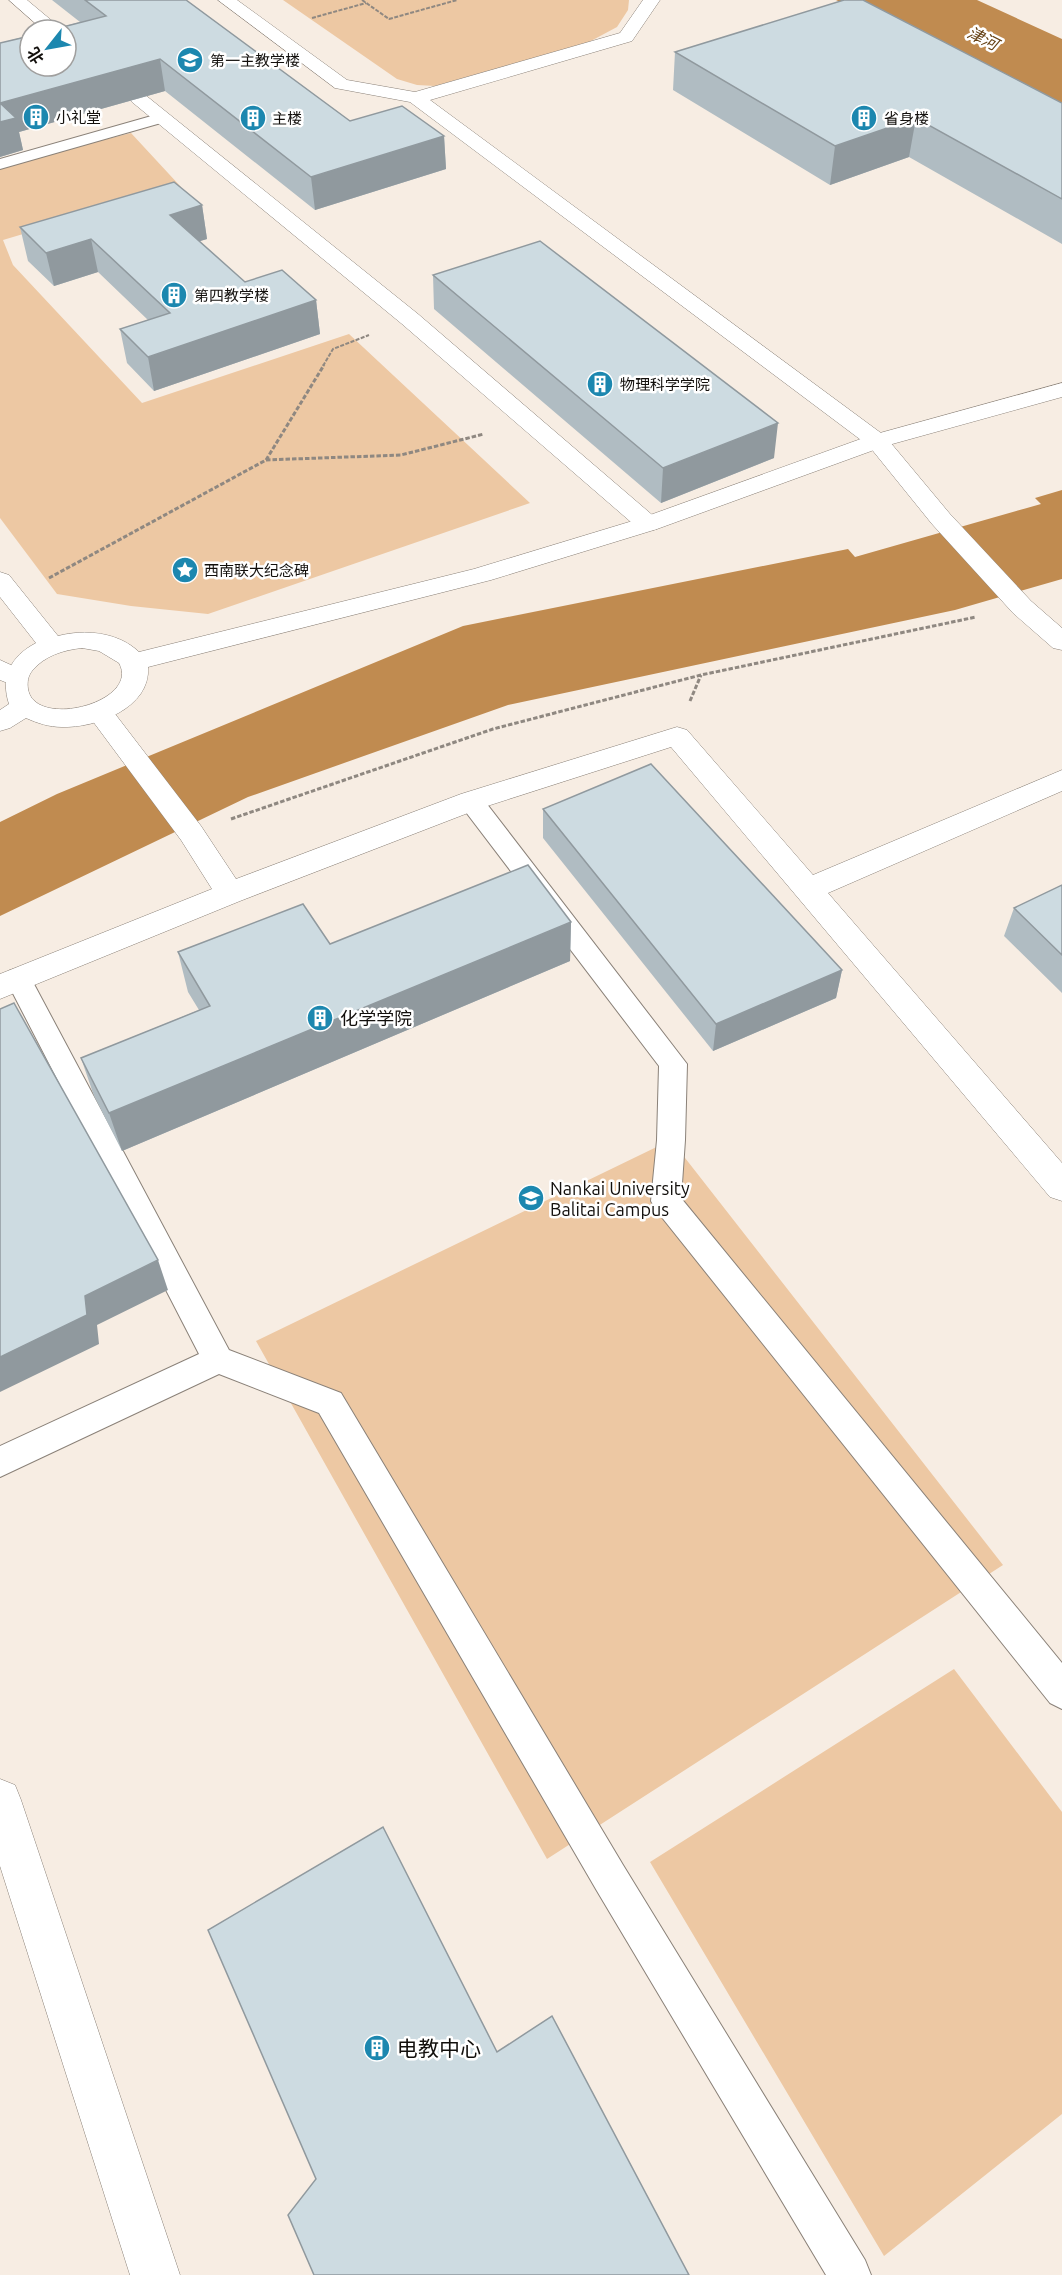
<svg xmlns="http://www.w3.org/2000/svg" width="1062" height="2275" viewBox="0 0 1062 2275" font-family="Ubuntu,'Noto Sans SC',sans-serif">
<rect width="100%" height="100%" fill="#f7ede3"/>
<path fill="#edc8a3" d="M 283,0 L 629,0 L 628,10 L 617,27 L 589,42 L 435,86 L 417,85 L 397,79 Z
M 131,133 L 181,187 L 3,240 L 13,265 L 142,403 L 349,334 L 530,503 L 208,614 L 131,606 L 57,594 L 0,518 L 0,166 Z
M 671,1140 L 1003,1565 L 547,1859 L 256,1341 Z
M 954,1669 L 1062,1812 L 1062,2114 L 884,2256 L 650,1862 Z"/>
<path fill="#c08b50" d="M 836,0 L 977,0 L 1062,39 L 1062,109 Z
M 1062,490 L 1062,579 L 955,610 L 508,705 L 248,797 L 0,916 L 0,822 L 57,794 L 463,626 L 848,549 L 855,557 L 1041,504 L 1035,498 Z"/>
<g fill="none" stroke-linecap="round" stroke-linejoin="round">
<defs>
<path id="lane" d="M 162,113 L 168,115 L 170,118 L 168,121 L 0,169 L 0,159 Z
M 471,793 L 480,795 L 687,1064 L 685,1140 L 681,1198 L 1062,1663 L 1062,1709 L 1050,1703 L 656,1210 L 651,1201 L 657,1140 L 659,1066 L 462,807 L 459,801 L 462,795 Z
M 18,968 L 27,971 L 229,1350 L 341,1393 L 623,1865 L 865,2260 L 871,2275 L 826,2275 L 597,1891 L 319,1413 L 219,1374 L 0,1477 L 0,1446 L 199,1354 L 5,978 L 9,971 Z"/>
<path id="street" d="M 9,0 L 27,0 L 63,30 L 43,30 Z
M 218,0 L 237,0 L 347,80 L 415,92 L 620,33 L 643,0 L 660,0 L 632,41 L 430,100 L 885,436 L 950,514 L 1031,601 L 1062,628 L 1062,650 L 1053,648 L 1013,613 L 932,524 L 869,446 L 410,102 L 335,88 Z
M 138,93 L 144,94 L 418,314 L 657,519 L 660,524 L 657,529 L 648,531 L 639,529 L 402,324 L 132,102 L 129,98 L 132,94 Z
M 0,660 L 24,671 L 28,677 L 24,683 L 15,686 L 0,680 Z
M 99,703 L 109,706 L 201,826 L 236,879 L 461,794 L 677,727 L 687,730 L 813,875 L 1062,770 L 1062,791 L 828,893 L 1062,1163 L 1062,1201 L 1050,1197 L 671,747 L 481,808 L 240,901 L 0,999 L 0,974 L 212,889 L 181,840 L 86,712 L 89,706 Z
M 0,1779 L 15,1785 L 21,1800 L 180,2275 L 130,2275 L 0,1866 Z"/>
<path id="secondary" d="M 1062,383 L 1062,397 L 885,446 L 657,529 L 491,580 L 148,667 C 151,708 96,728 62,727 C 49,727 37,723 26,718 L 10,728 L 0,731 L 0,710 L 9,704 C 0,677 11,656 36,643 L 0,597 L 0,572 L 9,575 L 58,636 C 85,629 118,632 139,652 L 474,569 L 639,519 L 869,436 ZM 82,648 L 99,651 L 119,663 C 141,702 35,730 28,689 C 27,682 28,676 32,671 C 44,656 63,650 82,648 Z"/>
</defs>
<use href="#lane" stroke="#8a8178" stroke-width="2"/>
<use href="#street" stroke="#8a8178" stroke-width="1"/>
<use href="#secondary" stroke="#8a8178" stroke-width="1"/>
<path stroke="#8f8881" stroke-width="2" stroke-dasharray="4 1.5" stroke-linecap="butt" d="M 362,0 L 389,19 L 457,0
M 312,18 L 366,3
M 323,366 L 333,349 L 369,335"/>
<path stroke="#8f8881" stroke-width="3" stroke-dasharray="4.5 2" stroke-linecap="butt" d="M 266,460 L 401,455 L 484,434
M 49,578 L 266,460 L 324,365
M 690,701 L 701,675
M 231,819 L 493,729 L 701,675 L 976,617"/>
<use href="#lane" fill="#fff" fill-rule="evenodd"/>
<use href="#street" fill="#fff" fill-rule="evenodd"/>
<use href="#secondary" fill="#fff" fill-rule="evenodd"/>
</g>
<path fill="#b0bcc2" d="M 52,0 L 186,0 L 350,121 L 444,136 L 446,169 L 315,210 L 165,91 L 19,132 L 23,150 L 0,157 L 0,43 L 80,22 Z
M 675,52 L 1062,103 L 1062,244 L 909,157 L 830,185 L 673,90 Z
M 202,205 L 207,239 L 199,241 L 245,282 L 316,300 L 320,334 L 154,391 L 127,363 L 120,329 L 148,320 L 98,272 L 54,286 L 28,261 L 20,227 Z
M 433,275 L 774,458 L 661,503 L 434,309 Z
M 543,809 L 842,970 L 836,998 L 713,1051 L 543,838 Z
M 1062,885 L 1062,993 L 1004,936 L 1014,908 Z
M 571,922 L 570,961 L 122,1151 L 94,1096 L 81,1058 L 199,1010 L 188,992 L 178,952 L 330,944 Z"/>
<path fill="#90999e" d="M 160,59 L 165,91 L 19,132 L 23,150 L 0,157 L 0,103 Z
M 916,118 L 909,157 L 830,185 L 835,146 Z
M 444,136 L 446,169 L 315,210 L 311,177 Z
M 202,205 L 207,239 L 175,249 L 170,215 Z
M 91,239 L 98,272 L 54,286 L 46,253 Z
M 316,300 L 320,334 L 154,391 L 148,357 Z
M 778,423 L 774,458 L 661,503 L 663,468 Z
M 571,922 L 570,961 L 122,1151 L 109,1113 Z
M 842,970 L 836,998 L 713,1051 L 716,1024 Z
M 158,1260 L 168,1290 L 97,1325 L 99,1344 L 0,1392 L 0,1357 L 85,1296 Z"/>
<path fill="#cddbe1" stroke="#90999e" stroke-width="1.5" d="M 85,0 L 186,0 L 350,121 L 402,106 L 444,136 L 311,177 L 160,59 L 0,103 L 0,43 L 30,36 L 30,66 L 66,66 L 66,30 L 51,30 L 106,16 Z
M 844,0 L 863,0 L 1062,103 L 1062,199 L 916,118 L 835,146 L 675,52 Z
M 0,103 L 16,118 L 0,122 Z
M 174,182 L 202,205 L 170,215 L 245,282 L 282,270 L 316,300 L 148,357 L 120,329 L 170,313 L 91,239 L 46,253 L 20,227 Z
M 540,241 L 778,423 L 663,468 L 433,275 Z
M 651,764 L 842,970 L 716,1024 L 543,809 Z
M 528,865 L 571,922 L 109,1113 L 81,1058 L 210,1006 L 178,952 L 303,904 L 330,944 Z
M 1062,885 L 1062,955 L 1014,908 Z
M 14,1003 L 158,1260 L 85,1296 L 87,1315 L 0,1357 L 0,1009 Z
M 383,1827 L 497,2052 L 552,2016 L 689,2275 L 314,2275 L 288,2215 L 316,2179 L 208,1930 Z"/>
<defs>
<symbol id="university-disc" viewBox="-11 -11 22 22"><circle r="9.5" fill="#1c87af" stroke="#fff"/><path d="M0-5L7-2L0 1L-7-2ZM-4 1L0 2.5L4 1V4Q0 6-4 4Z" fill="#fff"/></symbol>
<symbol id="building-disc" viewBox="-11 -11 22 22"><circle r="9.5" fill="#1c87af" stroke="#fff"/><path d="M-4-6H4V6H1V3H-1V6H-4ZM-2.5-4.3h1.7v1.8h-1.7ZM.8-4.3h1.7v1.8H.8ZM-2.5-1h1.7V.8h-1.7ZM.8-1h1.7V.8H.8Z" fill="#fff"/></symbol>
<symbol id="sight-disc" viewBox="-11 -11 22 22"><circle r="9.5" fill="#1c87af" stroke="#fff"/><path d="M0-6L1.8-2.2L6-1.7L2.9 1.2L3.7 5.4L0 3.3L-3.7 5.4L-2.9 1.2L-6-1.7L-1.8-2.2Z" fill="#fff"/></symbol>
</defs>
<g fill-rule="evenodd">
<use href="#university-disc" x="175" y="45" width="30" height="30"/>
<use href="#building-disc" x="21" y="102" width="30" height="30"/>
<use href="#building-disc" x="238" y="103" width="30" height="30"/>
<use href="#building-disc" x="849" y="103" width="30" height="30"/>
<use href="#building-disc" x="159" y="280" width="30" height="30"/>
<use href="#building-disc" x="585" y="369" width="30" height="30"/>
<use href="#sight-disc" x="170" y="555" width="30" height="30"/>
<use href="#building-disc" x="305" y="1003" width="30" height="30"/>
<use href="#university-disc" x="516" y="1183" width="30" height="30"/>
<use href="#building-disc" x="362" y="2033" width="30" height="30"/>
</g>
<g text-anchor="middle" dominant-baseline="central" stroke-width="5" stroke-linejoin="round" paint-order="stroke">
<g font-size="15" fill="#120f0c" stroke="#fff" text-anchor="start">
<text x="210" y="60">第一主教学楼</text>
<text x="56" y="117">小礼堂</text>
<text x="272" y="118">主楼</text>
<text x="884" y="118">省身楼</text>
<text x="194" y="295">第四教学楼</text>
<text x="620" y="384">物理科学学院</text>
<text x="204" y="570">西南联大纪念碑</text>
</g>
<g font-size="16" font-style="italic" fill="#664114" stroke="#fff">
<text transform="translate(983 38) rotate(26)">津河</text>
</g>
<g font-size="18" fill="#120f0c" stroke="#fff" text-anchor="start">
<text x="340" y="1018">化学学院</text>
<text x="550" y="1188">Nankai University<tspan x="550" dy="21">Balitai Campus</tspan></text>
</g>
<g font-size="21" fill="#120f0c" stroke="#fff" text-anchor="start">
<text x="397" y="2048">电教中心</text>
</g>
</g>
<g transform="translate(48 48) rotate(239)"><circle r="28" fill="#ffffff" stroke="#a09f9e" stroke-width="1.5"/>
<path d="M0-4.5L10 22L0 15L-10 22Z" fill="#1c87af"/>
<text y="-9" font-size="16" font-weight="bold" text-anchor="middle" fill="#120f0c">北</text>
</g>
</svg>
